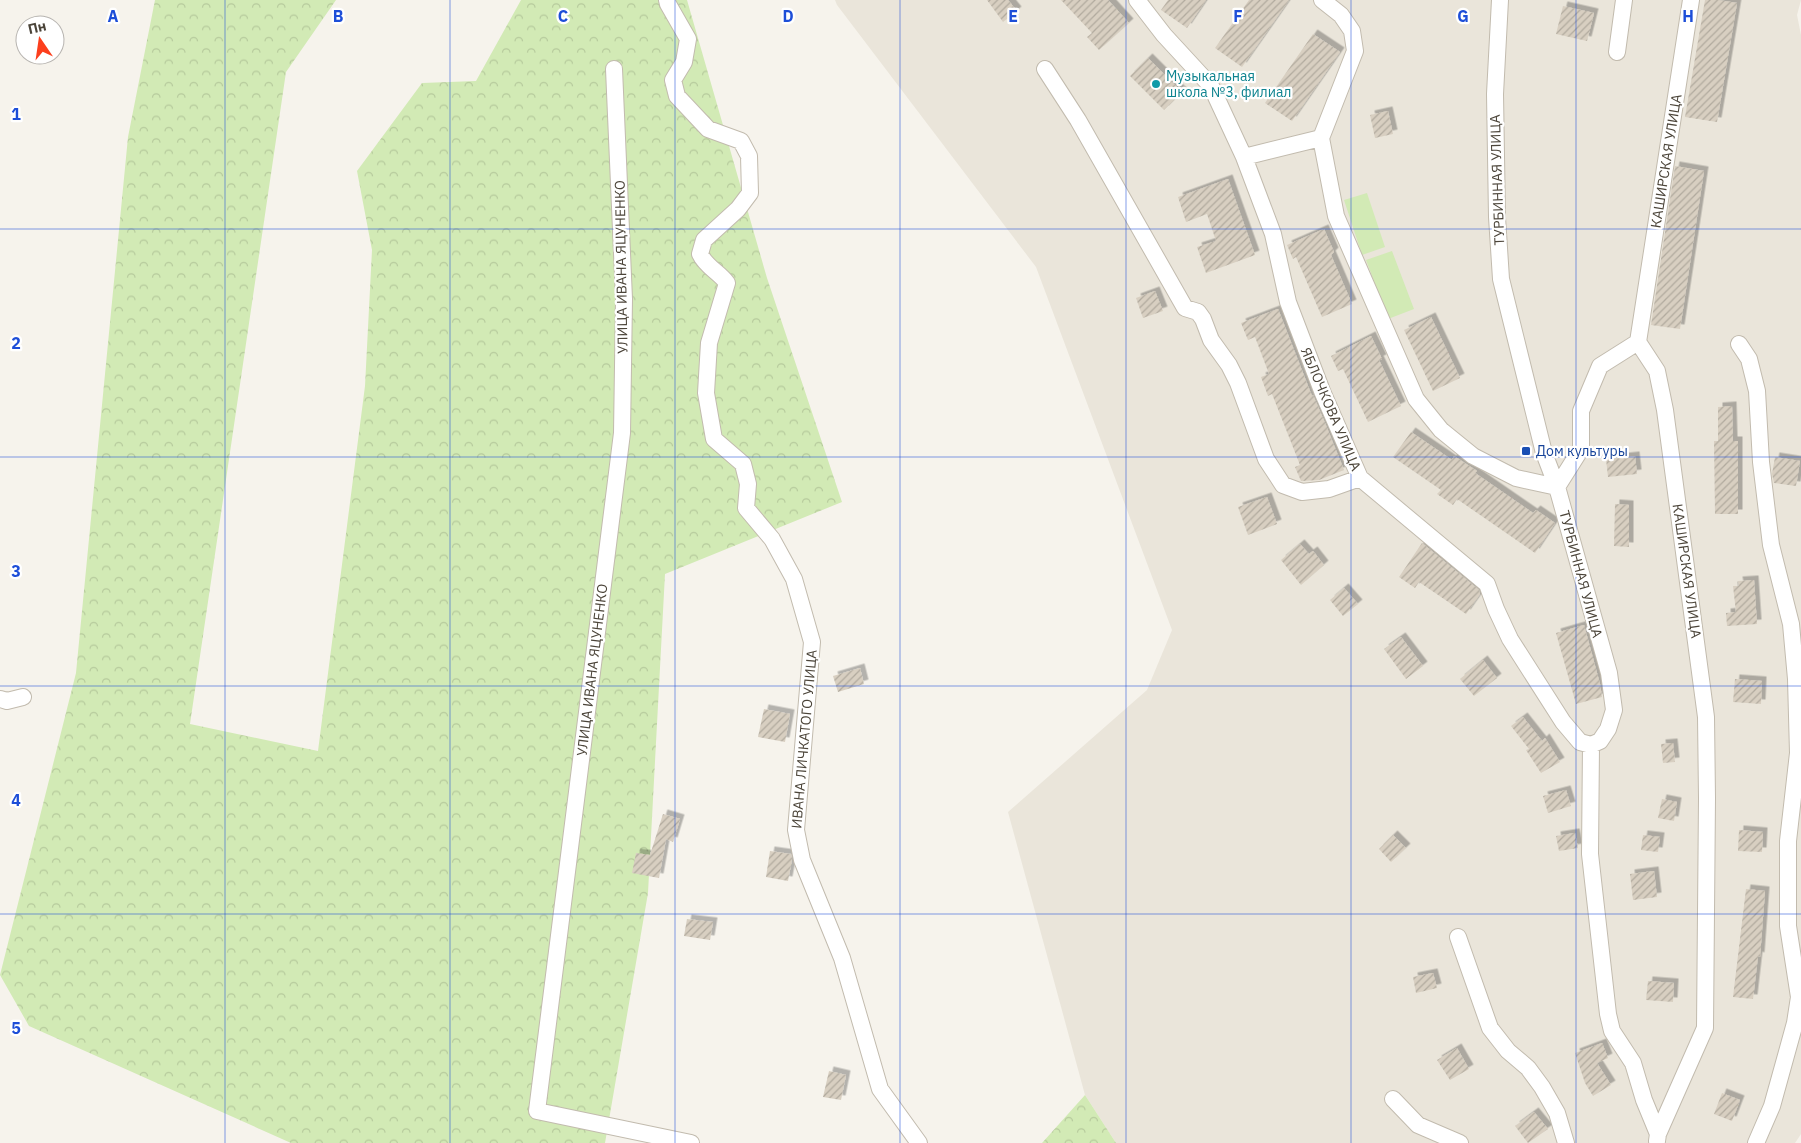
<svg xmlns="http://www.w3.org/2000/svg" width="1801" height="1143" viewBox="0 0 1801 1143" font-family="'IBM Plex Sans',sans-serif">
<defs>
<pattern id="forest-crowns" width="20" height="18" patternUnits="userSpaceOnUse" patternTransform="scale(1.25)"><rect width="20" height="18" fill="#d2eab5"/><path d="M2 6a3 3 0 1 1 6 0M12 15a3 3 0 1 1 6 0" fill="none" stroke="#b6ca9c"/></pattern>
<pattern id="building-hatch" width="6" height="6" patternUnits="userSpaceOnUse" patternTransform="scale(1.25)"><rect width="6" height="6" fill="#d8cfc1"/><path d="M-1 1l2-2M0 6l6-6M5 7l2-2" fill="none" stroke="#b1aa9e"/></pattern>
<filter id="shadow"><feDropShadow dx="4.5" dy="-4.5" stdDeviation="0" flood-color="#0004"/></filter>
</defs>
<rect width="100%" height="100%" fill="#f6f3ec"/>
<path fill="#eae5da" d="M 835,0 L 1801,0 L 1797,15 L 1801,35 L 1801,1134 L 1795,1143 L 1116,1143 L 1085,1095 L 1008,812 L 1147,690 L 1172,630 L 1036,267 L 837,5 Z"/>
<path fill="#d2eab5" d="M 1367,193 L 1385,247 L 1362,255 L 1344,200 Z
M 1392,251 L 1414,309 L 1388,319 L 1366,260 Z"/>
<path fill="url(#forest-crowns)" d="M 155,0 L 336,0 L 286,72 L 190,724 L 318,751 L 365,386 L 372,250 L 357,171 L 422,83 L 476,81 L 521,0 L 687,0 L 767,278 L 842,502 L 665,574 L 648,893 L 605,1143 L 291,1143 L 29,1026 L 0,975 L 76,673 L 128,137 Z
M 1085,1095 L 1116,1143 L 1042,1143 Z"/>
<path fill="url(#building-hatch)" filter="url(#shadow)" d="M 987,0 L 1008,0 L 1017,11 L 1003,22 Z
M 1061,0 L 1108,0 L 1129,23 L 1099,50 L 1087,37 L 1092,33 Z
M 1168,0 L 1206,0 L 1187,28 L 1161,10 Z
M 1249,0 L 1289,0 L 1242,67 L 1215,48 Z
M 1705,0 L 1718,0 L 1737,3 L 1717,122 L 1685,117 Z
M 1563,6 L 1594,13 L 1587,41 L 1556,34 Z
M 1313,34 L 1340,52 L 1292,121 L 1265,103 Z
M 1148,58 L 1182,92 L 1164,110 L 1130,76 Z
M 1388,111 L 1393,134 L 1375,138 L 1370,115 Z
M 1675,166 L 1704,171 L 1680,329 L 1651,325 Z
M 1228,179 L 1255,255 L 1206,273 L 1197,247 L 1216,241 L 1207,214 L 1186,222 L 1178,197 Z
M 1324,229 L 1334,252 L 1331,255 L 1352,304 L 1322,317 L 1296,257 L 1293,259 L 1287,245 Z
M 1155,291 L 1163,311 L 1143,318 L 1136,298 Z
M 1278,309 L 1312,396 L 1313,395 L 1325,423 L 1344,470 L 1319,480 L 1301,481 L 1295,467 L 1300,465 L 1272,394 L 1268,396 L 1261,377 L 1269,374 L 1255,337 L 1248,340 L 1241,323 Z
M 1431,317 L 1460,378 L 1433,391 L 1404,330 Z
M 1371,336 L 1382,359 L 1379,360 L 1401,406 L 1368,422 L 1343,369 L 1338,371 L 1331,356 Z
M 1732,406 L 1733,441 L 1738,441 L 1738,514 L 1715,514 L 1714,441 L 1718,441 L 1718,407 Z
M 1411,432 L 1452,460 L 1454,456 L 1477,471 L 1475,473 L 1533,513 L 1536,510 L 1555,523 L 1535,553 L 1457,499 L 1453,505 L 1437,494 L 1441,490 L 1393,457 Z
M 1635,456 L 1637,474 L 1608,477 L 1606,459 Z
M 1775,457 L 1800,461 L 1796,486 L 1774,483 L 1772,474 Z
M 1267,497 L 1277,524 L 1248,535 L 1238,507 Z
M 1615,504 L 1629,505 L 1629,547 L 1614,546 Z
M 1422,543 L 1479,590 L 1480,594 L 1466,614 L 1419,582 L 1415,588 L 1399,577 Z
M 1300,544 L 1309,554 L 1313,551 L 1324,565 L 1301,585 L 1281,560 Z
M 1754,580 L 1757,624 L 1727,626 L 1726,613 L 1736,612 L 1733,586 L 1739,586 L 1738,581 Z
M 1344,588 L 1358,604 L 1343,616 L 1330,600 Z
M 1584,625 L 1600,684 L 1602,697 L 1576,704 L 1556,633 Z
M 1401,637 L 1423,666 L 1406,679 L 1384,649 Z
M 1483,660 L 1497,678 L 1474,696 L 1460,679 Z
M 860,668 L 864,684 L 838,692 L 833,676 Z
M 1735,679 L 1762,681 L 1761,704 L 1733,702 Z
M 764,709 L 790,714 L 785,742 L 758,737 Z
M 1523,717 L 1542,741 L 1545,738 L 1560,762 L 1541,773 L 1526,750 L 1529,749 L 1511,726 Z
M 1673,743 L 1675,762 L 1663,763 L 1661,744 Z
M 1566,790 L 1571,806 L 1548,813 L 1543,796 Z
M 1662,799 L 1677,802 L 1674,821 L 1658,818 Z
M 663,814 L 680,819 L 673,842 L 666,839 L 659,878 L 632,873 L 636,853 L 650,855 Z
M 1739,830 L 1763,832 L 1762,852 L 1738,851 Z
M 1575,833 L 1578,848 L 1559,851 L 1556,836 Z
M 1393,835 L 1406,848 L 1391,862 L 1379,849 Z
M 1643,835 L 1660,837 L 1658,852 L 1641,850 Z
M 770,851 L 791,854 L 792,859 L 788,881 L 766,877 Z
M 1654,871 L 1657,897 L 1633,900 L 1630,874 Z
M 1746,889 L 1765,891 L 1760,957 L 1758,956 L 1753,999 L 1733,997 Z
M 687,919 L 713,922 L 710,940 L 684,936 Z
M 1433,973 L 1437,988 L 1416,993 L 1413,977 Z
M 1648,981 L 1674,983 L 1673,1002 L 1646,1000 Z
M 1602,1043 L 1608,1058 L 1597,1063 L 1611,1085 L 1593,1096 L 1585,1083 L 1575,1053 Z
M 1457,1048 L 1469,1069 L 1450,1080 L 1437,1060 Z
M 829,1071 L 846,1075 L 841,1100 L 823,1097 Z
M 1722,1093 L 1740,1100 L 1732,1121 L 1714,1114 Z
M 1534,1112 L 1548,1129 L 1528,1143 L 1515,1126 Z"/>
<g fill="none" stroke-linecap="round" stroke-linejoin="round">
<defs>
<path id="minor" d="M 667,0 L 668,4 L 688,39 L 684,62 L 673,80 L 677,96 L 708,129 L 741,141 L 749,156 L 750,193 L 738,209 L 704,240 L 700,254 C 706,267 719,272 727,283 L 709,343 L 706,393 L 714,439 L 743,464 L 748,484 L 746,508 L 772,539 L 794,579 L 812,642 L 796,830 L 802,860 L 842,958 L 880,1089 L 919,1143
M 1137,0 L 1164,35 L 1211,86 L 1244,157
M 1322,0 L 1341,15 L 1352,31 L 1355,51 L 1321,138 L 1336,216 L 1416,399 L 1441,430 L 1473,456 L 1516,478 L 1557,487
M 1500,0 L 1495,94 L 1497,217 L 1501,279 L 1544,453 L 1557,487 L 1609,673 L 1614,710 L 1608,729 L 1600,741 L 1591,745 L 1590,854 L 1608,1014 L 1612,1031 L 1633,1063 L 1644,1100 L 1658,1134
M 1617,52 L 1624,0
M 614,69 L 624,299 L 622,433 L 537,1111 L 691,1143
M 1045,69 L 1078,120 L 1185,308 L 1198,312 L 1203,319 L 1211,340 L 1229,365 L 1238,383 L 1266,459 L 1283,485 L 1302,492 L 1329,489 L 1360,478
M 1321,138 L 1244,157 L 1273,234 L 1288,302 L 1322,391 L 1360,478 L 1487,584 L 1496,609 L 1510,639 L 1563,722 L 1580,742 L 1591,745
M 1739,344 L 1749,359 L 1757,391 L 1761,462 L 1771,545 L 1791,624 L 1796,679 L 1798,753 L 1788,841 L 1788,926 L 1799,997 L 1795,1023 L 1772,1106 L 1756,1143
M 1557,487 L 1581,449 L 1581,411 L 1600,366 L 1638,342
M 0,699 L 7,701 L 23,697
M 1458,937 L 1490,1028 L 1508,1051 L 1528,1068 L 1542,1087 L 1557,1113 L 1566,1143
M 1393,1099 L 1418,1125 L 1460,1143
M 1657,1141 L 1658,1134 L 1705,1028 L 1707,798 L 1706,717 L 1665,410 L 1657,371 L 1638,342 L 1691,0"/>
</defs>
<use href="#minor" stroke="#c2bbae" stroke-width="18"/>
<use href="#minor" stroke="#fff" stroke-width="16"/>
</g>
<path fill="none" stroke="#1d4ed8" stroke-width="1" stroke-opacity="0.55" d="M 225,0 L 225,1143M 450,0 L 450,1143M 675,0 L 675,1143M 900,0 L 900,1143M 1126,0 L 1126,1143M 1351,0 L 1351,1143M 1576,0 L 1576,1143M 0,229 L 1801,229M 0,457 L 1801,457M 0,686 L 1801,686M 0,914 L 1801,914"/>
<circle fill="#0f9aa8" stroke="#fff" stroke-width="2" cx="1156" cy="84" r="5"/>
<rect fill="#1a4fb4" stroke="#fff" stroke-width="2" x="1521" y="446" width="10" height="10" rx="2.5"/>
<g text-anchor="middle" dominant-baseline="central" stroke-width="4.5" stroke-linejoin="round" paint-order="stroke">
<g font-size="14" fill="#0d838f" stroke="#fff" text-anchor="start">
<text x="1166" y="76">Музыкальная<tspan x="1166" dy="16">школа №3, филиал</tspan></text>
</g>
<g font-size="14" fill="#4b4439" stroke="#fff">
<text transform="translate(1666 161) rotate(-81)">КАШИРСКАЯ УЛИЦА</text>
<text transform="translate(1497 180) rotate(-92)">ТУРБИННАЯ УЛИЦА</text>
<text transform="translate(621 267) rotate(-91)">УЛИЦА ИВАНА ЯЦУНЕНКО</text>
<text transform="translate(1331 409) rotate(67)">ЯБЛОЧКОВА УЛИЦА</text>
<text transform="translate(1687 571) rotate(82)">КАШИРСКАЯ УЛИЦА</text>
<text transform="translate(1581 574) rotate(75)">ТУРБИННАЯ УЛИЦА</text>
<text transform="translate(592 670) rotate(-83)">УЛИЦА ИВАНА ЯЦУНЕНКО</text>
<text transform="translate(804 739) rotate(-85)">ИВАНА ЛИЧКАТОГО УЛИЦА</text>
</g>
<g font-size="14" fill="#164399" stroke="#fff" text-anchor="start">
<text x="1536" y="451">Дом культуры</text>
</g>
</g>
<g font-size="16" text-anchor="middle" font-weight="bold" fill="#1d4ed8" stroke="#fff" stroke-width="4.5" stroke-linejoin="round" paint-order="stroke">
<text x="113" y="22">A</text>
<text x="338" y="22">B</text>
<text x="563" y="22">C</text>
<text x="788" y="22">D</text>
<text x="1013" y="22">E</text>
<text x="1238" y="22">F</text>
<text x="1463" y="22">G</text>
<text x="1688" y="22">H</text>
<text x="16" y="120">1</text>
<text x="16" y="349">2</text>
<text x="16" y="577">3</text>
<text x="16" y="806">4</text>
<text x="16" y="1034">5</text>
</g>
<g transform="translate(40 40) rotate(347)"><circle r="24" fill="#ffffff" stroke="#b7b4b0"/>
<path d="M0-4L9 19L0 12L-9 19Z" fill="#fc3f1d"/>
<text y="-8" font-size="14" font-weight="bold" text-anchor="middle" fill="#4b4439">Пн</text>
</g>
</svg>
